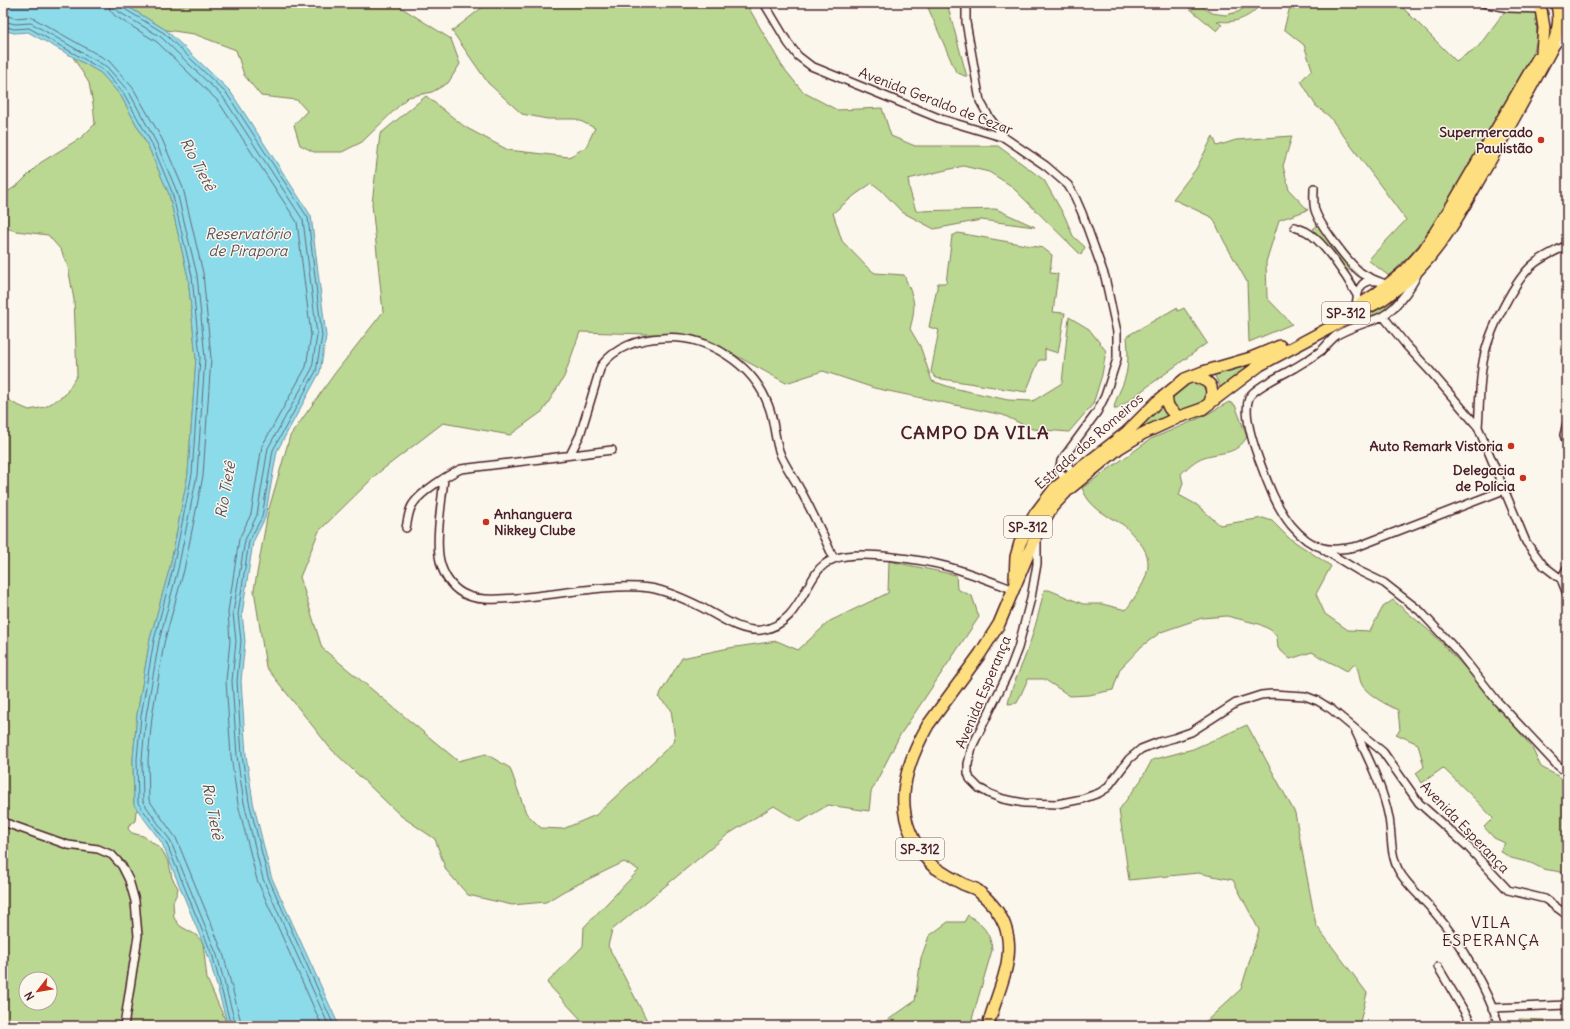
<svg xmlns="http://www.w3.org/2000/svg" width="1570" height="1029" viewBox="0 0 1570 1029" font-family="Delius,sans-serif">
<rect width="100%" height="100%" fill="#fbf7ec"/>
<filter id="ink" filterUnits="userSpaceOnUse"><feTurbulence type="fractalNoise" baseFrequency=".025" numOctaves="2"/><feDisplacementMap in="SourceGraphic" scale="8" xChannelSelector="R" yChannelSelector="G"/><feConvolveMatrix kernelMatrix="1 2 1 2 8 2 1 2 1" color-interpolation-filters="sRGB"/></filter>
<g filter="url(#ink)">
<path fill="#bad891" stroke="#827c5e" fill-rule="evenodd" d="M 122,3 L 394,3 L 451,39 L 460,64 L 448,83 L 432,92 L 408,97 L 362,142 L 342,152 L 314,152 L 300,145 L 294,125 L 307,111 L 297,100 L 261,96 L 244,75 L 236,50 L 194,34 L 166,30 Z
M 488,3 L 746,3 L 782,66 L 803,92 L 837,110 L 882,108 L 891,136 L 915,146 L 998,146 L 1044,180 L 1065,217 L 1073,236 L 1085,247 L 1081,255 L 1010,185 L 989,172 L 963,166 L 908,179 L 910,191 L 916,211 L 996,209 L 1035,227 L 981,220 L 934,229 L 902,212 L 881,190 L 872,183 L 855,195 L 833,213 L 842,241 L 868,268 L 875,273 L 904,275 C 914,300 917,302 910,329 L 920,346 L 932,381 L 953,388 L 1008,400 L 1033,401 L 1062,383 L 1069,317 L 1089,329 L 1106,351 L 1102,375 L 1093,404 L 1069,432 L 1032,429 L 1003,415 L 874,388 L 823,371 L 786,383 L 713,343 L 680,335 L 580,332 L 564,377 L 543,411 L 510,435 L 443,423 L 378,473 L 319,531 L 300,577 L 322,648 L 458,761 L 486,754 L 510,768 L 526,813 L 541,828 L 563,829 L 596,815 L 675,741 L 671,709 L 658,697 L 682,658 L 729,648 L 777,641 L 798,650 L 830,621 L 888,593 L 889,561 L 956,575 L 957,589 L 972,596 L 979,617 L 900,735 L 871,792 L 869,811 L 828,805 L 800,822 L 774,806 L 727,835 L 612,930 L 608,946 L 650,1026 L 587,1026 L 547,983 L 583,946 L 584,927 L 639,870 L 624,862 L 564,891 L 546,902 L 512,905 L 468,895 L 446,870 L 435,839 L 401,816 L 330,748 L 266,667 L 254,590 L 268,512 L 290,436 L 335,373 L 383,312 L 372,204 L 380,134 L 426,96 L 465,127 L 508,150 L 569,157 L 586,147 L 595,128 L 576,119 L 547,119 L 522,114 L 488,83 L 452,31 Z
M 926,3 L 947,3 L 967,77 L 956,72 Z
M 1183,3 L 1196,3 L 1212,13 L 1225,15 L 1238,12 L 1251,3 L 1261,3 C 1251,18 1234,24 1217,21 L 1222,25 L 1217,31 Z
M 1291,3 L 1401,3 L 1402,7 L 1456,61 L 1478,47 L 1505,11 L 1531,11 L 1536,14 L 1537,39 L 1534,51 L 1486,140 L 1429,233 L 1411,254 L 1389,276 L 1368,260 L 1406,220 L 1329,116 L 1316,106 L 1301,81 L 1312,69 L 1304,45 L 1284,29 Z
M 73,57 L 101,73 L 121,96 L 148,146 L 169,194 L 188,277 L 196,358 L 188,474 L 170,567 L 150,639 L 137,715 L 133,759 L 134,804 L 141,809 L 136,811 L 135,821 L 129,825 L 128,829 L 132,833 L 143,836 L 148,839 L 162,850 L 169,863 L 172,878 L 178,888 L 177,893 L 173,902 L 174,918 L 180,926 L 196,935 L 203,943 L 207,979 L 228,1026 L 3,1026 L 3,396 L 15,404 L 29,410 L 45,407 L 65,395 L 77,375 L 74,300 L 68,267 L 61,250 L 48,235 L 16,231 L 3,227 L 3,195 L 19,184 L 40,163 L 82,137 L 95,124 L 93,104 L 89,83 ZM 26,979 L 50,979 L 50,1003 L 26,1003 Z
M 1213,136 L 1217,146 L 1236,140 L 1292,136 L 1283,166 L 1289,190 L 1308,210 L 1279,220 L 1266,262 L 1267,298 L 1292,324 L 1249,342 L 1247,282 L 1224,241 L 1213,218 L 1173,199 L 1196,169 Z
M 1319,224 L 1357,273 L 1345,269 L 1313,229 Z
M 958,233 L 1043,248 L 1052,255 L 1050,273 L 1058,274 L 1053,312 L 1065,313 L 1058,353 L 1045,349 L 1045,360 L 1039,360 L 1026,392 L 936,378 L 931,372 L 939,330 L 929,327 L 938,283 L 946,283 L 952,236 Z
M 1407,285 L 1401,297 L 1378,315 L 1350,325 L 1344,325 Z
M 1176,308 L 1178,311 L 1184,308 L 1207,343 L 1117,409 L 1114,409 C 1115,398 1122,389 1125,378 C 1129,366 1128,349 1127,336 Z
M 1251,365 L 1222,391 L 1215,376 L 1212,375 Z
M 1199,381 L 1207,384 L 1206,401 L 1184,412 L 1176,410 L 1171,402 C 1175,390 1188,383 1199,381 Z
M 1162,401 L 1173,416 L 1136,431 Z
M 1229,402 L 1235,405 L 1247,437 C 1235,456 1223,451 1204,457 C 1195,460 1188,467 1181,474 L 1183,483 L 1179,495 L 1197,505 L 1220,525 L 1263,518 L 1272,521 L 1289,538 L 1331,566 L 1316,594 L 1325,614 L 1348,630 L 1370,631 L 1383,607 L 1393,600 L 1433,634 L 1471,674 L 1531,746 L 1541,767 L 1567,781 L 1567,873 L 1543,869 L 1531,863 L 1511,858 L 1500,851 L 1505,843 L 1494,838 L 1484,827 L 1493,818 L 1475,799 L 1443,768 L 1422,783 L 1416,773 L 1424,767 L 1418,744 L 1396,734 L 1400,730 L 1398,710 C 1388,706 1367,694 1362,685 C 1358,677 1360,671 1355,664 L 1347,671 C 1336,664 1323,660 1312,652 L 1290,659 L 1278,648 L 1277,637 L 1271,630 L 1259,624 L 1227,616 L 1202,618 L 1161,632 L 1142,646 L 1120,669 L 1113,690 L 1089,695 L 1070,696 L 1044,679 L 1028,679 L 1017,703 L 1008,704 C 1011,689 1017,676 1023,662 C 1032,639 1039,614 1044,590 L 1049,590 L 1083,604 L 1102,604 L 1126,610 C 1143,585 1161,563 1135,537 C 1131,533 1127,527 1122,524 C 1105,515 1089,507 1082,488 L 1151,439 L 1202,417 Z
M 1247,725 L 1295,813 L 1316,925 L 1367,993 L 1359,1026 L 1201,1026 L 1241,989 L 1259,930 L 1233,880 L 1198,873 L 1129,880 L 1119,810 L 1141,780 L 1152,760 L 1193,749 Z
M 968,915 C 982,924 991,933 992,950 L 970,1026 L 869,1026 L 888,1020 L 915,1001 L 921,958 L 929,936 L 948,922 L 964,922 Z
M 1519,1019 L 1544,1020 L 1544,1026 L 1519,1026 Z"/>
<path fill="#8cdbea" stroke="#72909e" d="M 3,3 L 122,3 L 166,30 L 230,91 L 311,216 L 326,336 L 320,372 L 277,451 L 265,518 L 253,542 L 242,614 L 245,641 L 241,681 L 246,755 L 253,802 L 271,876 L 339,1026 L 228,1026 L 209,958 L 162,843 L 134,805 L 133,759 L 137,715 L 150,639 L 170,567 L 188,474 L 196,358 L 188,277 L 169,194 L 148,146 L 121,96 L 101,73 L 73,57 L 28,32 L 14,33 L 3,30 Z"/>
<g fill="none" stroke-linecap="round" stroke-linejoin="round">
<path stroke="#646a77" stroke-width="1" d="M 109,3 L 110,10 L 115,16 L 157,42 L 218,101 L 297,222 L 311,335 L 306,367 L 262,446 L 251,514 L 239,539 L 228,612 L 230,641 L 226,681 L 231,756 L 238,804 L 257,880 L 322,1026
M 115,3 L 116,8 L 119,12 L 161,37 L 223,97 L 303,220 L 317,335 L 312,369 L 268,448 L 257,515 L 245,540 L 233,613 L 236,641 L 232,681 L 237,756 L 244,803 L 263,879 L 329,1026
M 120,3 L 123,8 L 164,33 L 227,94 L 308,218 L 322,336 L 316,371 L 273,450 L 262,517 L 249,541 L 238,614 L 241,641 L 237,681 L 242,755 L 249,802 L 268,877 L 334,1026
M 3,15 L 15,18 L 27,17 L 33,18 L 109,61 L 133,88 L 162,139 L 183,188 L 203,273 L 211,358 L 203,476 L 184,570 L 164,643 L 152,717 L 148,759 L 149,800 L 176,838 L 223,953 L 242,1026
M 3,21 L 15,24 L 31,23 L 107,67 L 129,92 L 156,142 L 177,192 L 197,275 L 205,358 L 197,475 L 178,569 L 159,641 L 146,716 L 142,759 L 143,802 L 170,840 L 217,955 L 236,1026
M 3,26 L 14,29 L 29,28 L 75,54 L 103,70 L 124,94 L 152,144 L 172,192 L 192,276 L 200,358 L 192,474 L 173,568 L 154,640 L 141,716 L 137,759 L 138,803 L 166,842 L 213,957 L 231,1026"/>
<defs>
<path id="street" d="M 764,3 L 788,43 L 798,56 L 811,66 L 941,119 L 1005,138 L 1046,166 L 1068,185 L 1075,197 L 1082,213 L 1105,277 L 1117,332 L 1117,359 L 1105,396 L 1097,412 L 1061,461 L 1059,471 L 1067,482
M 966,3 L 966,22 L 980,101 L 989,117 L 1005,138
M 1483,3 L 1509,8 L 1542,9
M 1314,188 C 1314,195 1313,203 1315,210 C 1319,224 1348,262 1360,272 C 1368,278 1378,281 1388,285
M 1295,227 C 1299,229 1304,230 1307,232 C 1324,242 1347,277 1357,295
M 1417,275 C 1410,290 1392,314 1376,319 C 1363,324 1349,328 1337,335 C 1331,339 1327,345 1322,350 C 1314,356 1305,362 1296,367 C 1286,373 1253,388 1249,398 C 1243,413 1253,443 1258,457 C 1267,481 1275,505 1291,525 C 1312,550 1328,553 1359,546 L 1504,490
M 1356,307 C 1357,294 1359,278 1376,281
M 1383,316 L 1406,345 L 1431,372 L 1478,427 L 1526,542 L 1544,566 L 1561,579
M 1567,423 L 1564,435 L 1567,443
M 1478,427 C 1480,404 1479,379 1484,357 C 1489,332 1515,278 1535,263 C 1544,256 1556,251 1567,245
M 570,455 L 580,435 L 601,366 C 615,347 639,339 662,338 C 706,334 754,364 769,407 C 775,423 774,440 781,456 C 787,469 796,481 802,493 C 814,515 824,537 834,559
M 1065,455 L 1068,466 L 1076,477
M 444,478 C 442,501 435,540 440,561 C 443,574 451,587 462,593 C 478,602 499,599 516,598 C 558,595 609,583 650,588 C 667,591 685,599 701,607 C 719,616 739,632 761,630 C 793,626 801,595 817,572 C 820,567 828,561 834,559 C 857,549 924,560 949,567 C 971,573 993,582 1014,590
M 406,528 C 408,520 408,511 413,504 C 421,492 447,475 461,469 L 612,450
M 1037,538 L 1037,564 L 1031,598 L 1018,648 L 1010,669 L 972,747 L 968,764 L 968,773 L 970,779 L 979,788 L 990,794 L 1003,799 L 1024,803 L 1057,804 L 1082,799 L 1099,793 L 1107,788 L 1129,759 L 1141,749 L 1159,742 L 1174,738 L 1191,732 L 1236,703 L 1261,695 L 1272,694 L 1305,696 L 1318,701 L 1331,709 L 1383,752 L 1419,803 L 1468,847 L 1508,890 L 1545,899 L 1567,915
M 1324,550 L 1359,571 L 1384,583 L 1420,611 L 1460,654 L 1497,701 L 1556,764 L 1562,769 L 1567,770
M 1567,568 L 1561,579 L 1567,594
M 1355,730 C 1368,758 1383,787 1389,818 C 1392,835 1390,855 1399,871 C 1408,887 1424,899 1435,913 C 1459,940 1489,992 1499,1026
M 3,822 L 68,845 L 98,849 L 112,855 L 122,866 L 129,880 L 135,901 L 138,936 L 124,1026
M 1438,967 L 1473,1026
M 1492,1008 L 1567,1005"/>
<path id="secondary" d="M 1554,45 L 1567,28"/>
<path id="primary" d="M 1540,3 L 1544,28 L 1542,52
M 1356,307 L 1376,294 L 1405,271 L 1424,250 L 1453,204 L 1538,58
M 1193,376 C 1210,381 1215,385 1210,403
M 1167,394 C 1165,405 1170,411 1179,417
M 1015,579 L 1016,557 L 1020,543 L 1035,514 L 1055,488 L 1127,432 L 1158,401 L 1185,379 L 1203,372 L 1251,358 L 1280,346
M 988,1026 C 996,993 1017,960 1005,926 C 1000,912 988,899 977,890 C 973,887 967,886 963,884 C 953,879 943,873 934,867 C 928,862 923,854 919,848 C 891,807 906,764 928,725 L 980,654 L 999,624 L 1037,533 L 1052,507 L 1069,489 L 1119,448 L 1142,434 L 1179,417 L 1202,409 L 1260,365 L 1382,300 C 1395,290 1408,281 1419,269 C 1445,242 1463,208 1481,176 C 1506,134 1529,91 1552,48 C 1557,33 1562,18 1556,3"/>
</defs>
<use href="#street" stroke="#4a1f2b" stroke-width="10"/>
<use href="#secondary" stroke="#4a1f2b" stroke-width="13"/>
<use href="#primary" stroke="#4a1f2b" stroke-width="14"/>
<use href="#street" stroke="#fbf7ec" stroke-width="7"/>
<use href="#secondary" stroke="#fbf7ec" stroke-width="10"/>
<use href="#primary" stroke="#fedf80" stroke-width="11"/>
</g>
</g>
<g fill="#c8321e" stroke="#fbf7ec" stroke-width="1.5">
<circle cx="1541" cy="140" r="4"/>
<circle cx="1511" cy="446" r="4"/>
<circle cx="1523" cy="478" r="4"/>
<circle cx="486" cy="522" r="4"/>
</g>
<g text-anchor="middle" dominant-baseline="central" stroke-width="3" stroke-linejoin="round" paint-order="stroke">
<g fill="#fbf7ec" stroke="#7f6065" stroke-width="1">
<rect x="1322" y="302" width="48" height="22" rx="3"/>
<rect x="1004" y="516" width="48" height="22" rx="3"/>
<rect x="896" y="838" width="48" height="22" rx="3"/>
</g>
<g font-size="13" font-weight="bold" fill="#4a1f2b">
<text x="1346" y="313">SP-312</text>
<text x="1028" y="527">SP-312</text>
<text x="920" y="849">SP-312</text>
</g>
<g font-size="14" fill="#4a1f2b" stroke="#fbf7ec">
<text transform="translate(936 101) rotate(21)">Avenida Geraldo de Cezar</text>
<text transform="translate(1089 441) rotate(-41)">Estrada dos Romeiros</text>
<text transform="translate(983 692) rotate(-67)">Avenida Esperança</text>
<text transform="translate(1465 827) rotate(46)">Avenida Esperança</text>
</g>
<g font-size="14" font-weight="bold" fill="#4a1f2b" stroke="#fbf7ec" text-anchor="end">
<text x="1533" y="132">Supermercado<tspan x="1533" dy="16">Paulistão</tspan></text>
<text x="1503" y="446">Auto Remark Vistoria</text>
<text x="1515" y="470">Delegacia<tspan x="1515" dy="16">de Polícia</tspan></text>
<text x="494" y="514" text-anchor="start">Anhanguera<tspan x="494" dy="16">Nikkey Clube</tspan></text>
</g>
<g font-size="15" font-style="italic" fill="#5a4e5b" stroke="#fbf7ec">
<text transform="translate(198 164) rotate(62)">Rio Tietê</text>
<text x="248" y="233">Reservatório<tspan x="248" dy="17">de Pirapora</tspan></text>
<text transform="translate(225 490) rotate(-80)">Rio Tietê</text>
<text transform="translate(213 811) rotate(79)">Rio Tietê</text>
</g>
<g font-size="16" letter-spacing="1" fill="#4a1f2b" stroke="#fbf7ec">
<text x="1491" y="922">VILA<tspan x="1491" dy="18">ESPERANÇA</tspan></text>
</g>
<g font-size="18" font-weight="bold" letter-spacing="1" fill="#4a1f2b" stroke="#fbf7ec">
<text x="975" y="432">CAMPO DA VILA</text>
</g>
</g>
<rect width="1570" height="1029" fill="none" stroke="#fbf7ec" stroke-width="16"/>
<rect x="8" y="8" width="1554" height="1013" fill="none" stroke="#4a1f2b" stroke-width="1.5" filter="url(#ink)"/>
<g transform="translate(38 991) rotate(239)"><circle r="19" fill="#fbf7ec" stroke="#b4a19f"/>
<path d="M0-3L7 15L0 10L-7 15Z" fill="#c8321e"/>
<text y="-6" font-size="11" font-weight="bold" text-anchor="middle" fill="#4a1f2b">N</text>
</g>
</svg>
